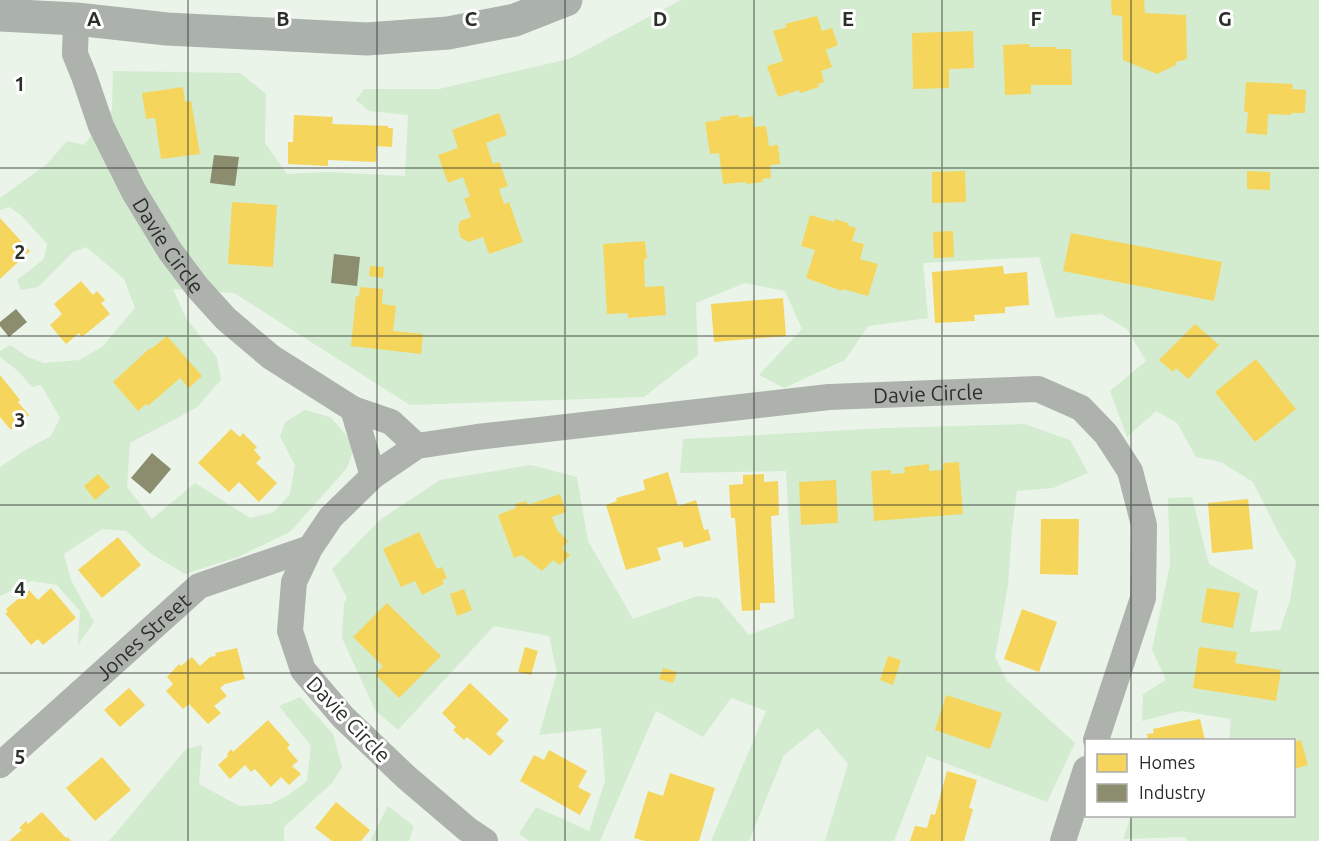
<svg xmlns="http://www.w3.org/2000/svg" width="1319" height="841" viewBox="0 0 1319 841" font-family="Ubuntu,sans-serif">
<rect width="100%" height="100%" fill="#eaf4e9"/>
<path fill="#d3ecd0" d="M 681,0 L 1319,0 L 1319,841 L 1187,841 L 1185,837 L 1123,839 L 1131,816 L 1294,816 L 1294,740 L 1229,740 L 1231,719 L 1181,711 L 1142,721 L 1143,694 L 1166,680 L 1152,650 L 1170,565 L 1168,498 L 1192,497 L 1209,564 L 1258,591 L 1250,632 L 1280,630 L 1290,600 L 1296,562 L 1277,530 L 1253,482 L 1221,462 L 1196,457 L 1177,423 L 1156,411 L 1127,437 L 1110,391 L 1146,361 L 1127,329 L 1101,314 L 1056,318 L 1039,257 L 923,263 L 928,318 L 868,326 L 845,360 L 784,388 L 759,375 L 802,329 L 785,291 L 745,283 L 696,303 L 698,355 L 644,397 L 410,405 L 234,293 L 173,289 L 186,318 L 217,358 L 221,380 L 196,408 L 130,443 L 127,487 L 152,519 L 195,483 L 250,518 L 274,512 L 290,494 L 295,465 L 280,437 L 285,422 L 305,410 L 330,417 L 355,445 L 347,468 L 290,532 L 238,557 L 185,574 L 150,553 L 126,531 L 102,529 L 64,554 L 71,580 L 94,622 L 78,645 L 80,611 L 57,585 L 32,581 L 0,596 L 0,467 L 24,451 L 51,436 L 60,418 L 41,385 L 32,387 L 18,371 L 0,357 L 0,351 L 10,345 L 28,357 L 44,363 L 79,360 L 102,347 L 135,308 L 124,279 L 86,247 L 73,252 L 38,287 L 21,290 L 17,280 L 44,259 L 47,244 L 22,216 L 9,207 L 0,210 L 0,198 L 47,164 L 67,141 L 84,145 L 112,110 L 113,71 L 240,73 L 266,94 L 265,143 L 287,174 L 328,172 L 405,176 L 408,115 L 369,111 L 356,100 L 364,89 L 439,89 L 569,59 Z
M 1024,424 L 1070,440 L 1088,473 L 1053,488 L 1017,491 L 1012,529 L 1008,585 L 995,657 L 1007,681 L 1075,743 L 1047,802 L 927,756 L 894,841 L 825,841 L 848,764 L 818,728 L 784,755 L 749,841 L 711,841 L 766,711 L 731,698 L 703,737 L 656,711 L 600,841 L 529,841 L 519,834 L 536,807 L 589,831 L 605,781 L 601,728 L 539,735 L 557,673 L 549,636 L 494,626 L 398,730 L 375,710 L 342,638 L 344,603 L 347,598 L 332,569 L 381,519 L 440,480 L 531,465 L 577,477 L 588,541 L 633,619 L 697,596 L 718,598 L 749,635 L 794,618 L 786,471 L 680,473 L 683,439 L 887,428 Z
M 300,697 L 333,734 L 342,767 L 332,783 L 284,827 L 284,841 L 109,841 L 186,749 L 202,745 L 199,784 L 239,806 L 271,804 L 290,794 L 307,781 L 311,746 L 279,706 Z
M 388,806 L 414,826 L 409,841 L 370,841 Z"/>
<path fill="#f6d55c" d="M 1111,0 L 1144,0 L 1145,13 L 1186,15 L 1187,59 L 1176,62 L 1176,65 L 1157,74 L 1123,60 L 1122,16 L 1112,15 Z
M 817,16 L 822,31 L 832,28 L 838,45 L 826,50 L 832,67 L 821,71 L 824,82 L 818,84 L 819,87 L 800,93 L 799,90 L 778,97 L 767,66 L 783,61 L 773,31 L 787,27 L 785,24 Z
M 973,31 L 974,68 L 949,69 L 949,88 L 913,89 L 912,33 Z
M 1030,44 L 1029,47 L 1056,47 L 1056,49 L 1071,49 L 1072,85 L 1031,85 L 1031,94 L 1005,95 L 1003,45 Z
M 1246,82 L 1293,84 L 1292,89 L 1306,90 L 1305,113 L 1291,113 L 1291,115 L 1268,114 L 1267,135 L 1246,133 L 1248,112 L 1244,112 Z
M 183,87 L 185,102 L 191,101 L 200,154 L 161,159 L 155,118 L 146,119 L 142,93 Z
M 499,113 L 507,135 L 486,143 L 493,164 L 499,162 L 508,186 L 499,189 L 504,204 L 509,202 L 523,242 L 489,254 L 483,237 L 469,242 L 461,238 L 458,229 L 460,221 L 471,217 L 464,199 L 470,196 L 463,177 L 448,183 L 438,155 L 458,148 L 452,130 Z
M 294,115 L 333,117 L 332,124 L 388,126 L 388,128 L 393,128 L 392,147 L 377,146 L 376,162 L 328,160 L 328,166 L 288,164 L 288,142 L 293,142 Z
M 739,115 L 739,118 L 753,116 L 754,127 L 766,126 L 769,146 L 778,145 L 780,164 L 770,165 L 771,178 L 762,179 L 763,182 L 746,184 L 746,182 L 723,184 L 719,153 L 710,154 L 705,122 L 721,120 L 720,117 Z
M 965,171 L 966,202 L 932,203 L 932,172 Z
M 1247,171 L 1270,172 L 1270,190 L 1247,189 Z
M 232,202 L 277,205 L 273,267 L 228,264 Z
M 810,215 L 834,222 L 835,219 L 848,223 L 847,225 L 856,228 L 852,241 L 864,244 L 860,259 L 878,264 L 868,296 L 843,289 L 842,291 L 806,278 L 815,250 L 801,246 Z
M 0,218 L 30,251 L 0,279 Z
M 953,231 L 954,257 L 934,258 L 933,232 Z
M 1071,233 L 1222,262 L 1214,301 L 1063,271 Z
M 645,241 L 647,259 L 644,259 L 645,287 L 664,286 L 666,315 L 628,318 L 628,313 L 607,314 L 603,244 Z
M 370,266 L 384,267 L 383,278 L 369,276 Z
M 1003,266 L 1004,274 L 1027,272 L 1029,305 L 1005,307 L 1005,313 L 974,315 L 975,321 L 935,323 L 932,272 Z
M 81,281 L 93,295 L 97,291 L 105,300 L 101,303 L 110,314 L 82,337 L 79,333 L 66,344 L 50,325 L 62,314 L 54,304 Z
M 360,287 L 383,289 L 382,304 L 396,306 L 393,331 L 423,334 L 421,354 L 351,346 L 356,296 L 359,297 Z
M 783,298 L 786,336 L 714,342 L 711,304 Z
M 1195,324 L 1219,345 L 1188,379 L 1176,368 L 1173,372 L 1159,360 Z
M 167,336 L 202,376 L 189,388 L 180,378 L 148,406 L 146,404 L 138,411 L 113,382 L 150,348 L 151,349 Z
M 1256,359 L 1296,409 L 1255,442 L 1215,392 Z
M 0,375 L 20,400 L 18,402 L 29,415 L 11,430 L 0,417 Z
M 231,429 L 240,437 L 243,433 L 257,447 L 254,450 L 261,458 L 256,463 L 277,483 L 259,502 L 239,482 L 229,492 L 198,463 Z
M 959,462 L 963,514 L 874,521 L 871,471 L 891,470 L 891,474 L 905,473 L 904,467 L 929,464 L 929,471 L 943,470 L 943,463 Z
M 668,472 L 678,506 L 696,500 L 704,530 L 708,529 L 711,540 L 684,548 L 682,541 L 657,548 L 661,560 L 626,570 L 606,505 L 617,501 L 616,498 L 645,490 L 643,480 Z
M 98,474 L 110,487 L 95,500 L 84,486 Z
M 764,474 L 764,482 L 778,481 L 779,515 L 771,516 L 775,603 L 760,603 L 760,610 L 742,611 L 735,518 L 731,518 L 729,485 L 743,484 L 743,475 Z
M 836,480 L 838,523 L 801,525 L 799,482 Z
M 560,494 L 566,512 L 552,517 L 557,530 L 568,541 L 562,548 L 570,555 L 560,565 L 553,560 L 542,571 L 522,555 L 514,558 L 498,515 L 516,508 L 515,504 L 526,501 L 528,505 Z
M 1248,499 L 1253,549 L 1212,553 L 1208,503 Z
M 1041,519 L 1079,519 L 1078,575 L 1040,574 Z
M 419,532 L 437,569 L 442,567 L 447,578 L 442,580 L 444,584 L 422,595 L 415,581 L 401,587 L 383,549 Z
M 118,537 L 141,565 L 102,598 L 78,570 Z
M 51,588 L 76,618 L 43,645 L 38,639 L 31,645 L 5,613 L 8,612 L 6,609 L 29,590 L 38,600 Z
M 1207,588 L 1240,593 L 1233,628 L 1201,622 Z
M 464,589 L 472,610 L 457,616 L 450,594 Z
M 387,603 L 441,656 L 399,698 L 375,674 L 383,666 L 353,637 Z
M 1022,609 L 1057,622 L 1039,672 L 1004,659 Z
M 525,647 L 538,651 L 531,675 L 518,672 Z
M 1199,647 L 1237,652 L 1235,663 L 1281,670 L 1276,701 L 1193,688 Z
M 237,648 L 245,679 L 225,684 L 220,688 L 227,696 L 214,706 L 221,713 L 208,724 L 189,704 L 183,709 L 166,691 L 173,684 L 167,677 L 179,664 L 181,666 L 192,657 L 200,666 L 210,657 L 216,656 L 215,653 Z
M 888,656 L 901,660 L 893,685 L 880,680 Z
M 663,668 L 677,672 L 673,683 L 659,679 Z
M 470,683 L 509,720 L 496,734 L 504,741 L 490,756 L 467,737 L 464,740 L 453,730 L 456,727 L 442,713 Z
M 129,688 L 145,705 L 120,727 L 104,710 Z
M 946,695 L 1002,713 L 990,749 L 935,730 Z
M 1200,719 L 1205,740 L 1148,740 L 1147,734 L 1154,733 L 1153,729 Z
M 268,720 L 290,745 L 287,748 L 298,761 L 292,766 L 301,774 L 289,785 L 281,777 L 271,787 L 255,769 L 251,772 L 245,765 L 230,779 L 218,765 L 228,756 L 227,754 L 231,749 L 233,752 Z
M 1301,740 L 1308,765 L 1294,769 L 1294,742 Z
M 549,750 L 587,771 L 578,787 L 591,794 L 580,815 L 520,781 L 534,755 L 544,760 Z
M 102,757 L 131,790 L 95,821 L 66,788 Z
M 947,771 L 977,780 L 969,808 L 973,809 L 964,841 L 910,841 L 915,826 L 927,828 L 931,814 L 935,815 Z
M 670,773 L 715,788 L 699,841 L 645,841 L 634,838 L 648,791 L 663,796 Z
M 336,802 L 370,830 L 361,841 L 332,841 L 315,828 Z
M 42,812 L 66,838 L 68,837 L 71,841 L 9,841 L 22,830 L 19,828 L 26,821 L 28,824 Z"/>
<path fill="#8c8c6e" d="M 214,155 L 239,157 L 235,186 L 210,183 Z
M 334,254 L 360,257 L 357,286 L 331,283 Z
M 16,309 L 27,322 L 9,337 L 0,326 L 0,322 Z
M 152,453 L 171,469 L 150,494 L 131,478 Z"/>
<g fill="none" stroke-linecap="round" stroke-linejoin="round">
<g stroke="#adb2ad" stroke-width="26">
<path id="s1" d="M 76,19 L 75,54 L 84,76 L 101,126 L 134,192 L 170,251 L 197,287 L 226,319 L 271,357 L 353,409 L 391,422 L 417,446"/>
<path d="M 353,409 L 373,476"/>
<path id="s2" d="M 0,765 L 199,586 L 310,548"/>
<path id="s3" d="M 485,841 L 467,829 L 406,777 L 343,717 L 303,670 L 290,631 L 294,582 L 310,548 L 331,517 L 373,476 L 417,446 L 477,437 L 829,397 L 1038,389 L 1081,408 L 1106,434 L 1130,471 L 1144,525 L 1143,598 L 1096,740"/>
<path d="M 1063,841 L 1086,769"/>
</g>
<path stroke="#abb1ab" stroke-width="33" d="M 0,15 L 76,19 L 167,29 L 367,39 L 448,33 L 515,20 L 566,0"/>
</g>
<path fill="none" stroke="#2a3029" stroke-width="1.5" stroke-opacity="0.55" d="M 188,0 L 188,841M 377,0 L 377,841M 565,0 L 565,841M 754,0 L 754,841M 942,0 L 942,841M 1131,0 L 1131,740M 0,168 L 1319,168M 0,336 L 1319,336M 0,505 L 1319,505M 0,673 L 1319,673M 1131,816 L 1131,841"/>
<g text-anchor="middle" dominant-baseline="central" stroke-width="6" stroke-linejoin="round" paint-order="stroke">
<g font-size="21" fill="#2a3029" stroke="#fff">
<text stroke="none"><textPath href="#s1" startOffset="249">Davie Circle</textPath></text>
<text stroke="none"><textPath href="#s3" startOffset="1042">Davie Circle</textPath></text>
<text stroke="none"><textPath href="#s2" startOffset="192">Jones Street</textPath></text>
<text transform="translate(349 719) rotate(46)">Davie Circle</text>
</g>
</g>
<g font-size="20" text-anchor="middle" font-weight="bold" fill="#2a3029" stroke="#fff" stroke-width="6" stroke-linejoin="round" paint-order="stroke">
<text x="94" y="26">A</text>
<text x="283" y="26">B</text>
<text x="471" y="26">C</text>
<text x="660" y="26">D</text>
<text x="848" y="26">E</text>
<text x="1036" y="26">F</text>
<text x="1225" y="26">G</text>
<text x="20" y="91">1</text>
<text x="20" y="259">2</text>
<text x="20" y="427">3</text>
<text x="20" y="596">4</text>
<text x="20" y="764">5</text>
</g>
<rect x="1085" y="739" width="210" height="78" fill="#ffffff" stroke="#aaaca9" stroke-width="1.5"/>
<rect x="1097" y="754" width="30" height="18" fill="#f6d55c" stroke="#aaaca9" stroke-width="1.5"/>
<text x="1139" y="769" font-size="18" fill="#2a3029">Homes</text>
<rect x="1097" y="784" width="30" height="18" fill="#8c8c6e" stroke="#aaaca9" stroke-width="1.5"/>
<text x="1139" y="799" font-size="18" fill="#2a3029">Industry</text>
</svg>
